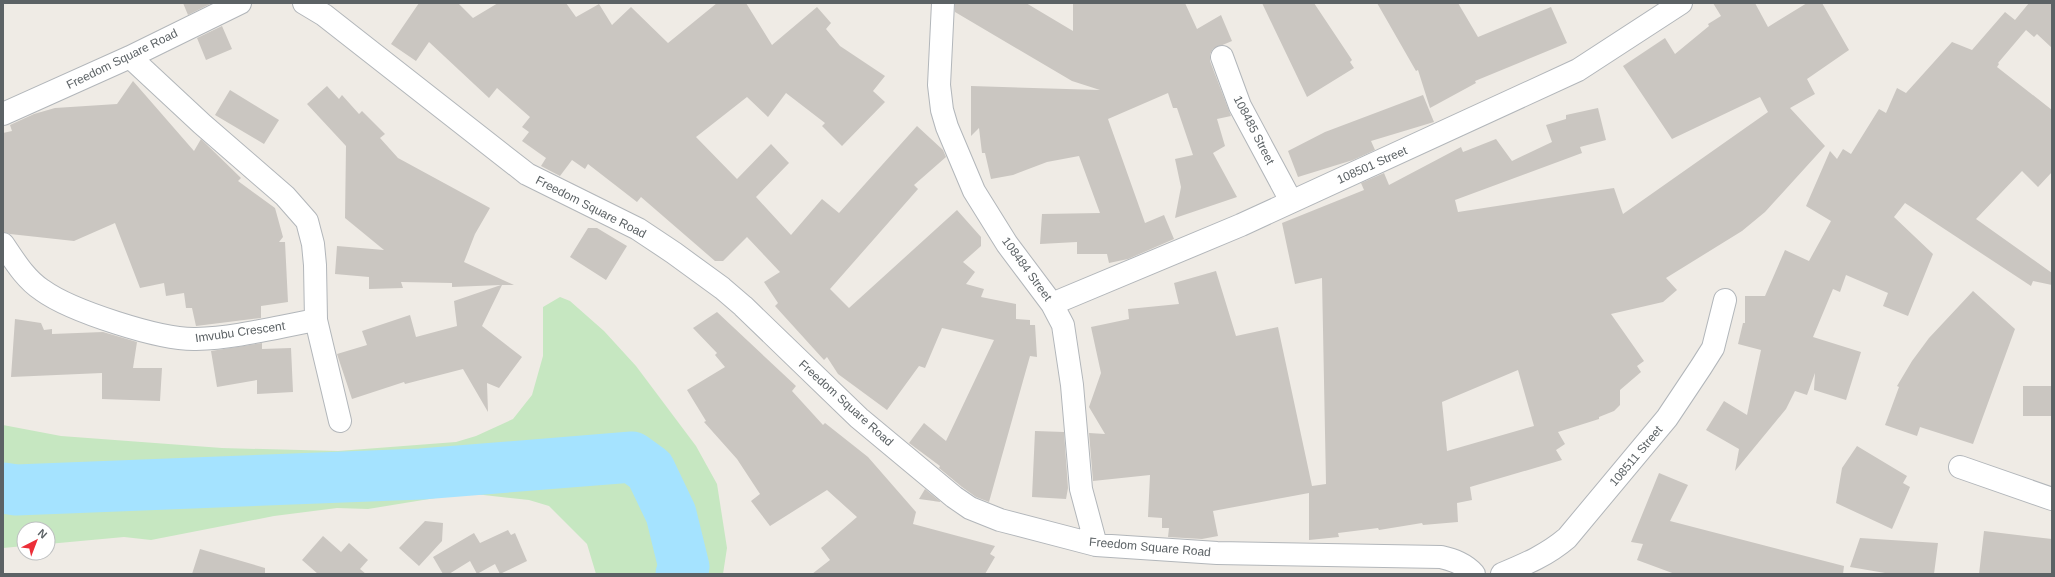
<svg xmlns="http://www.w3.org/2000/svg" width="2055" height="577" viewBox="0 0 2055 577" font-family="Helvetica,sans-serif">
<rect width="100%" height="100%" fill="#efebe5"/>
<path fill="#c6e7c1" d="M 560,297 L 570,301 L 604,331 L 636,366 L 696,446 L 717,484 L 727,548 L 723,574 L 596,574 L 587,544 L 549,506 L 529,500 L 466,493 L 368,509 L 337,508 L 274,516 L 151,540 L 124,537 L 48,544 L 48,529 L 24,529 L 24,546 L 3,548 L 3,425 L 61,436 L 222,448 L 338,451 L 456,442 L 476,436 L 513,419 L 532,395 L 543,356 L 543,307 Z"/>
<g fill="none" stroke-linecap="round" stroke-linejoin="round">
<path stroke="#a5e3ff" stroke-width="51" d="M 3,488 L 16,490 L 421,474 L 632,457 L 650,470 L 671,514 L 684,567 L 681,574"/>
</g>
<path fill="#cac6c1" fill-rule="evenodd" d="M 183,3 L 212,3 L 188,15 Z
M 419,3 L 458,3 L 473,18 L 498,3 L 566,3 L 576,17 L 599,4 L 612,25 L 631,7 L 668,43 L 717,3 L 746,3 L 772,45 L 817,7 L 831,23 L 826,29 L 840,46 L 885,76 L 873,91 L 885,102 L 842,146 L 822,126 L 825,123 L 786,93 L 768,117 L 747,97 L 696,137 L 737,179 L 771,144 L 789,163 L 756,197 L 791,235 L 822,199 L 839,213 L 917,126 L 943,150 L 946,157 L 914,185 L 918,189 L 830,289 L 849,308 L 957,210 L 981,237 L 981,246 L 963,262 L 975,272 L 966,284 L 984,289 L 981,297 L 1016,304 L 1016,319 L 1030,320 L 1030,325 L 1035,325 L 1037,357 L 1030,356 L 989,502 L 976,497 L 962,487 L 939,468 L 940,466 L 909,443 L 924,423 L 946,441 L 994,340 L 942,328 L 925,368 L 919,366 L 887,410 L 838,374 L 827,357 L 824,360 L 775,306 L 778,303 L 764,282 L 780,272 L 747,237 L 723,261 L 715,261 L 641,197 L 637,202 L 588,164 L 585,169 L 572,160 L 560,176 L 541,166 L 546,158 L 522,141 L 529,132 L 522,127 L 530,117 L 497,88 L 489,98 L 429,42 L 416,61 L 391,44 Z
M 955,3 L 1026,3 L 1073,31 L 1073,3 L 1185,3 L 1197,29 L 1221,15 L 1232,41 L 1213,49 L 1210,54 L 1210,61 L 1231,116 L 1217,119 L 1225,146 L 1213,153 L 1237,197 L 1175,218 L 1181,187 L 1175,159 L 1193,155 L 1177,108 L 1173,108 L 1168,93 L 1108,119 L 1145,223 L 1164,215 L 1174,239 L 1128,259 L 1109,263 L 1107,254 L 1077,254 L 1077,242 L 1040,244 L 1042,214 L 1100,213 L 1079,156 L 1047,162 L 1013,175 L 991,179 L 985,153 L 982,153 L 979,128 L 971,136 L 971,86 L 1100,90 L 1072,81 L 955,12 Z
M 1262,3 L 1314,3 L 1352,60 L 1350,62 L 1354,68 L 1307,97 Z
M 1377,3 L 1458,3 L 1478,37 L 1551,7 L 1567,43 L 1475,81 L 1476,83 L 1430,108 L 1418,70 L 1416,71 Z
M 1713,3 L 1755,3 L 1768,27 L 1807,3 L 1822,3 L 1849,50 L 1807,79 L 1815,94 L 1790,108 L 1825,146 L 1765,212 L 1742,231 L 1666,278 L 1677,290 L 1663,302 L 1611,314 L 1644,361 L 1637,366 L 1641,372 L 1620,390 L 1620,405 L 1614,411 L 1599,417 L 1599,419 L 1558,432 L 1565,444 L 1556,450 L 1562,460 L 1470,487 L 1472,500 L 1457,503 L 1458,522 L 1423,525 L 1422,523 L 1379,530 L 1378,528 L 1338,533 L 1339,537 L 1309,540 L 1309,493 L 1213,511 L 1218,536 L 1202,539 L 1168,537 L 1169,528 L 1162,528 L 1162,518 L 1148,517 L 1150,475 L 1093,481 L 1089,433 L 1105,434 L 1089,407 L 1101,373 L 1091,327 L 1129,319 L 1128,309 L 1179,304 L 1174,283 L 1216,271 L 1236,336 L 1278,327 L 1312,486 L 1326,484 L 1322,278 L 1295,284 L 1282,223 L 1364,190 L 1361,183 L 1384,173 L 1389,185 L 1461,147 L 1463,152 L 1496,139 L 1512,161 L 1552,142 L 1546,125 L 1566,119 L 1566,115 L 1598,108 L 1606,140 L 1580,147 L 1582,153 L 1455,200 L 1458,212 L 1614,188 L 1623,214 L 1768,112 L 1760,97 L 1672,139 L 1623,66 L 1665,38 L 1675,54 L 1709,26 L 1708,24 L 1721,16 ZM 1518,370 L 1534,426 L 1447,451 L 1442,402 Z
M 2029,3 L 2052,3 L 2052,48 L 2037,34 L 2034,37 L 2026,30 L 1998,63 L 1999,64 L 1997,67 L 2052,110 L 2052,172 L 2038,187 L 2022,171 L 1976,219 L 2052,273 L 2052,285 L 2033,281 L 2031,286 L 1905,203 L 1894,217 L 1933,254 L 1908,316 L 1883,306 L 1888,293 L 1846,275 L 1840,292 L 1833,289 L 1813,337 L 1861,352 L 1846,400 L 1814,390 L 1815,373 L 1807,395 L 1795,391 L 1786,409 L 1735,471 L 1739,449 L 1706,430 L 1724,401 L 1747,415 L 1761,350 L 1738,344 L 1743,323 L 1745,323 L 1745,296 L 1765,296 L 1785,250 L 1809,261 L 1831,221 L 1806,206 L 1830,151 L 1837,159 L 1843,149 L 1851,154 L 1879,109 L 1886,113 L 1897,88 L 1906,93 L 1952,42 L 1972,50 L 2005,12 L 2015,20 Z
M 222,26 L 232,49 L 206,60 L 197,38 Z
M 133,81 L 194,151 L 201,139 L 241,178 L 238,181 L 275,208 L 283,237 L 279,242 L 285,242 L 288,302 L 261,306 L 261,318 L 196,326 L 192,308 L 186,308 L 184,293 L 166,296 L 164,283 L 140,288 L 115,223 L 74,241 L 10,234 L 3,232 L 3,133 L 12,131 L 10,125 L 34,114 L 55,108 L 117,104 Z
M 327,86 L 339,99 L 342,95 L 359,114 L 362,111 L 385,134 L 380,138 L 398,158 L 490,208 L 475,234 L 464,262 L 514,285 L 502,285 L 482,326 L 522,357 L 499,388 L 487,383 L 488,412 L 463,369 L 405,384 L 404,382 L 352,399 L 337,354 L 367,345 L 362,331 L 410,315 L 416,337 L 457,326 L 454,301 L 501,285 L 452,287 L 452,283 L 401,282 L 403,288 L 369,289 L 369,277 L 335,274 L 337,246 L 384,250 L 345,218 L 346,146 L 307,104 Z
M 230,90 L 279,120 L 264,144 L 215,115 Z
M 1423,95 L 1434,122 L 1371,141 L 1375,150 L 1353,160 L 1298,177 L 1288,151 L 1325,132 Z
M 588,228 L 597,228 L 627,246 L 606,280 L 570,257 Z
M 1973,291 L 2015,329 L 1973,444 L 1920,427 L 1917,436 L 1885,425 L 1899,387 L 1897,386 L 1912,361 L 1929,338 Z
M 717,312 L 796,386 L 792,391 L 823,425 L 825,423 L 868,457 L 916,512 L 913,524 L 995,546 L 990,554 L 995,557 L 985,574 L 812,574 L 830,560 L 821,548 L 857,517 L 827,490 L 770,526 L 751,501 L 760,494 L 737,459 L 704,422 L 706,421 L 687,390 L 725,367 L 715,355 L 717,353 L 693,328 Z
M 15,319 L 41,323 L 44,330 L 52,329 L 52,334 L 103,332 L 137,342 L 133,368 L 162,368 L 160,401 L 102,399 L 102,373 L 11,377 Z
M 262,343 L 262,349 L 291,348 L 293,392 L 257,394 L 257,380 L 217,387 L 211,351 Z
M 2023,386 L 2052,386 L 2052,416 L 2023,416 Z
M 1035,431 L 1064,432 L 1068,488 L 1066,499 L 1032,497 Z
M 1857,446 L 1907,476 L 1903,483 L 1910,487 L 1892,529 L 1836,503 L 1842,468 Z
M 1659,473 L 1688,485 L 1670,521 L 1844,566 L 1843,574 L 1675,574 L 1637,560 L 1643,544 L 1631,542 Z
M 925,489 L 941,502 L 919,499 Z
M 425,521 L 443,523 L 442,541 L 419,566 L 399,548 Z
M 508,530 L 511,535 L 515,533 L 527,561 L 500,574 L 495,564 L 477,574 L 470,561 L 449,574 L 443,574 L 433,557 L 474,533 L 480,543 Z
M 1984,531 L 2052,539 L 2052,574 L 1979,574 Z
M 323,536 L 341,552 L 349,543 L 368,560 L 360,569 L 366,574 L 318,574 L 302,560 Z
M 1860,538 L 1938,543 L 1934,574 L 1891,574 L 1850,567 Z
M 200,549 L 265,568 L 265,574 L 192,574 Z"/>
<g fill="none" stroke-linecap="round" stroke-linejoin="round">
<defs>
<path id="minor" d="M 304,3 L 324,15 L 527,174 L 638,229 L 674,253 L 722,288 L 743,306 L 859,418 L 954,497 L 970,508 L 1000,520 L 1096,545 L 1217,553 L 1441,557 C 1454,560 1465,564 1474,574
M 943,3 L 939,85 L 942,110 L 947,127 L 974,191 L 1007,244 L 1052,304 L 1063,325 L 1072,385 L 1081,489 L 1096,545
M 130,57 L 202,124 L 285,196 L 307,221 L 313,244 L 315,265 L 316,320 L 340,421
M 1222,57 L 1240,106 L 1291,201
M 3,114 L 130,57 L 240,3
M 3,244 C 14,260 25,279 42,290 C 71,311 160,340 196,339 C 236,338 277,327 316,320
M 1052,304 L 1241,225 L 1578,70 L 1681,3
M 1960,467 L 2052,499
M 1502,574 C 1526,564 1547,555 1567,538 L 1667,418 L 1701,367 L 1713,348 L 1725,300"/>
</defs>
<use href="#minor" stroke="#b2b6ba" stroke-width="24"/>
<use href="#minor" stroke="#fff" stroke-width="22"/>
</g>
<g text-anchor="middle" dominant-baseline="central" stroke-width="3.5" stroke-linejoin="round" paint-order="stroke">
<g font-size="12" fill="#5c6265" stroke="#fff">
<text transform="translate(122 59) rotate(-26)">Freedom Square Road</text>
<text transform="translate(1254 130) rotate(63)">108485 Street</text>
<text transform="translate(1372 165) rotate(-24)">108501 Street</text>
<text transform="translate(591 207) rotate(27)">Freedom Square Road</text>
<text transform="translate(1027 269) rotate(54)">108484 Street</text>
<text transform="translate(240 332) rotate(-8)">Imvubu Crescent</text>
<text transform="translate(846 403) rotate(42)">Freedom Square Road</text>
<text transform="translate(1636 456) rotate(-50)">108511 Street</text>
<text transform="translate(1150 547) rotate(5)">Freedom Square Road</text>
</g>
</g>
<rect width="2055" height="577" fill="none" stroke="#5c6265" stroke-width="8"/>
<g transform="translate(36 541) rotate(42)"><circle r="19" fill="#ffffff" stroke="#bec0c1"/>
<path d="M0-3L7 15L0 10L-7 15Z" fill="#ec2e38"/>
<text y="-6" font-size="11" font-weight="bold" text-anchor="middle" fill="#5c6265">N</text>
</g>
</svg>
